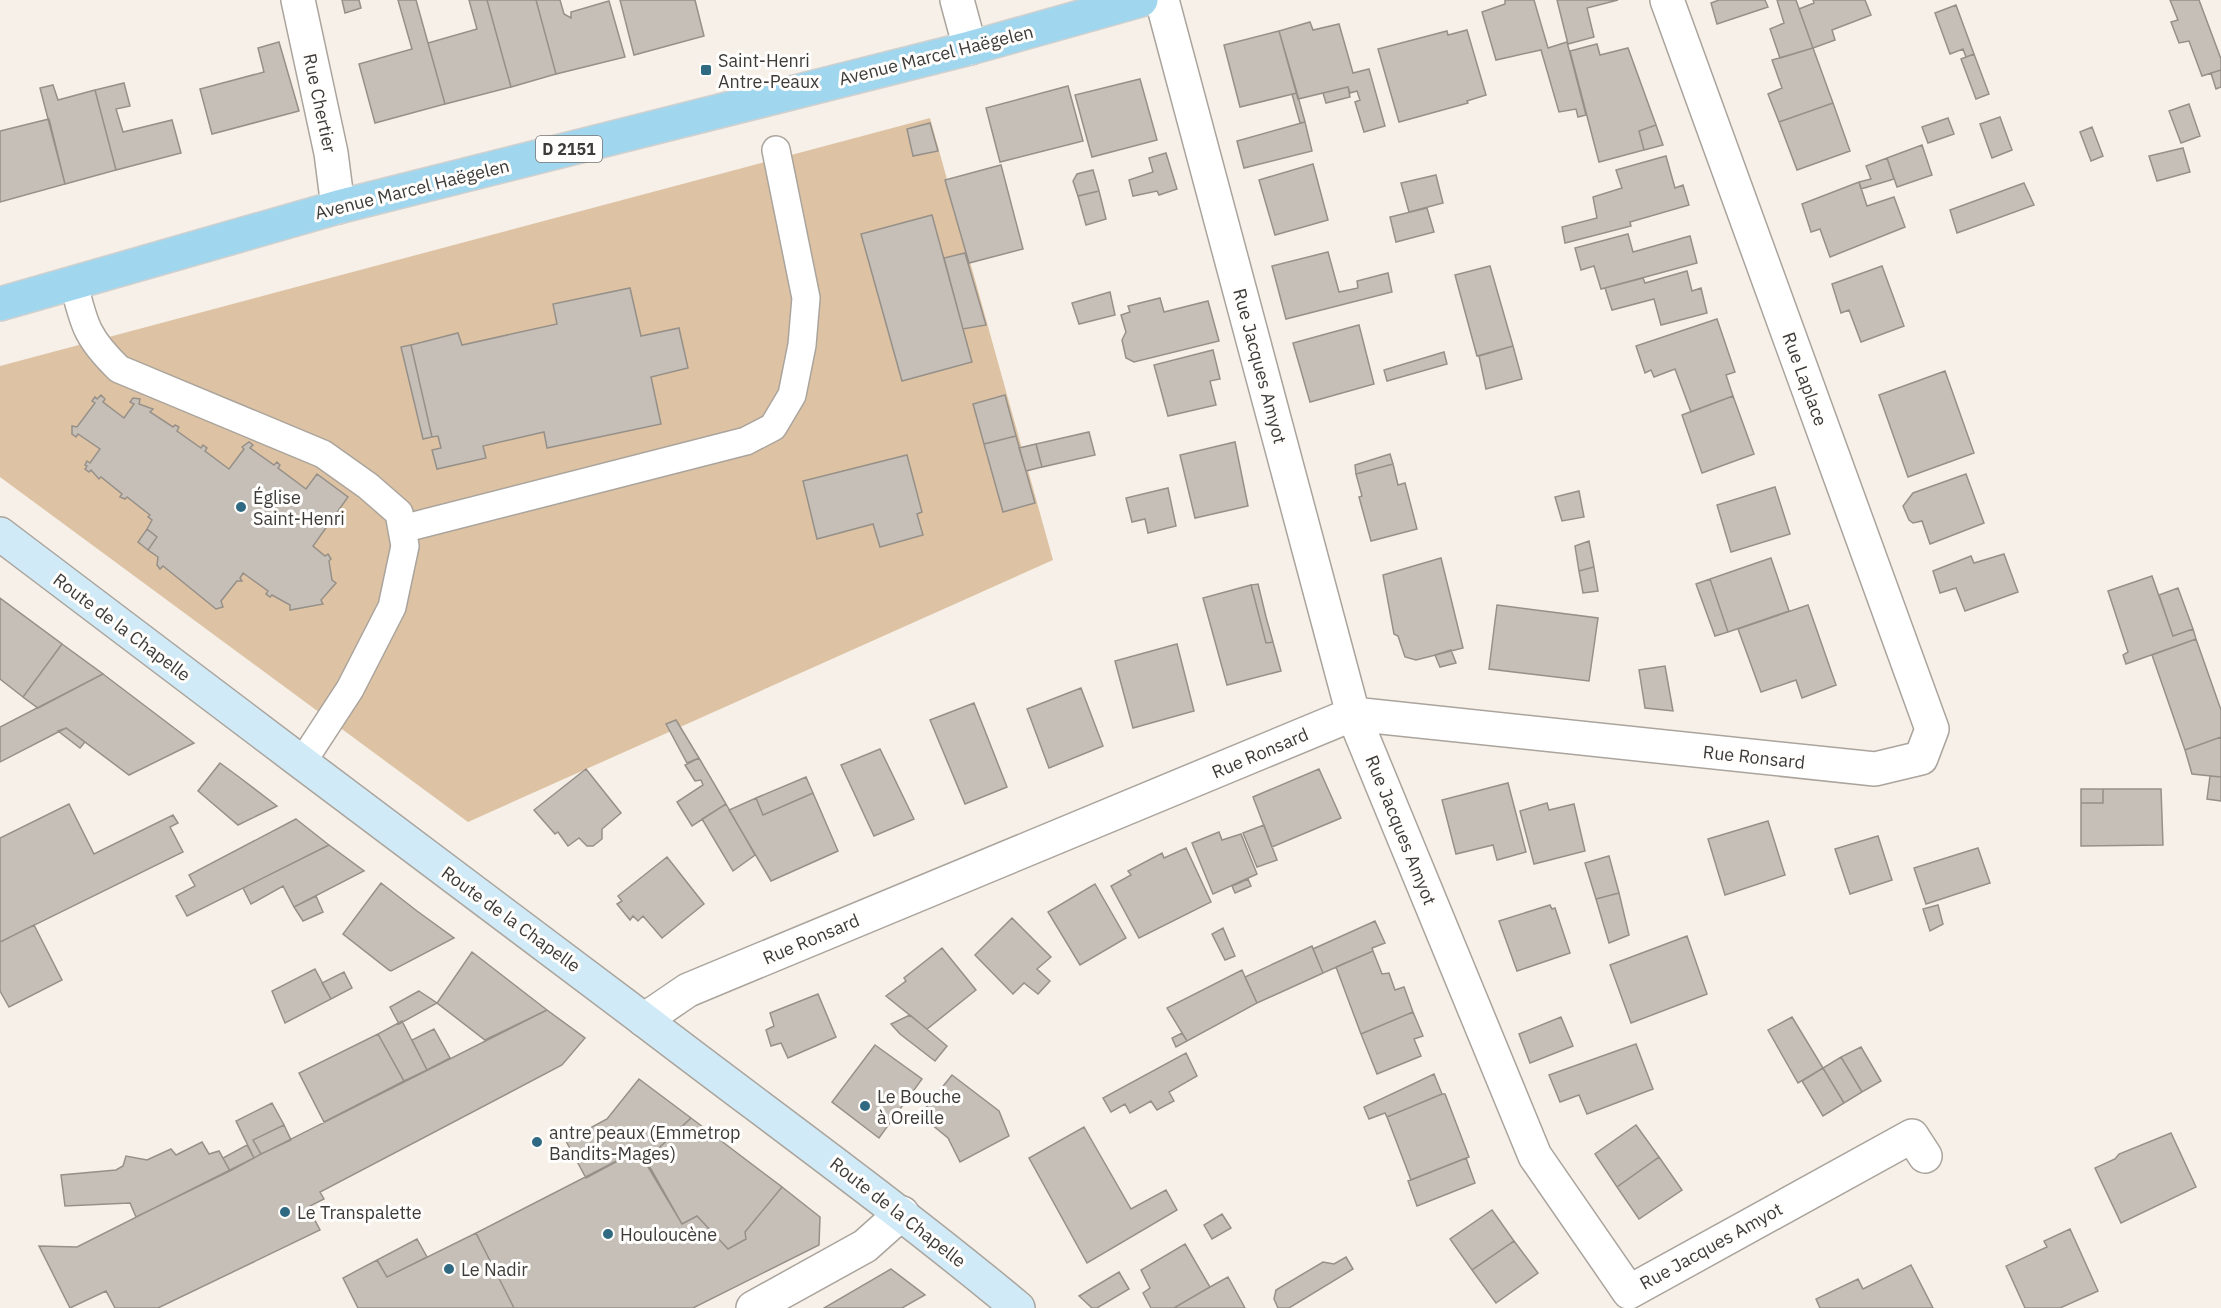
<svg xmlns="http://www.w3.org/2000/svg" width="2221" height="1308" viewBox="0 0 2221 1308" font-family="'IBM Plex Sans',sans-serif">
<rect width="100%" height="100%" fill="#f6f0e8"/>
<path fill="#ddc3a3" d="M 930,118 L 1053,560 L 468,822 L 0,477 L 0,366 Z"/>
<path fill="#c5bfb7" stroke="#969089" stroke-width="1.5" d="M 342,0 L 359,0 L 361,8 L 345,13 Z
M 398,0 L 416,0 L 445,104 L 375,123 L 359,64 L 412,49 Z
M 469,0 L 487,0 L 511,87 L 445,104 L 428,43 L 477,29 Z
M 487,0 L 536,0 L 556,74 L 511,87 Z
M 536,0 L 560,0 L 564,14 L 571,18 L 571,12 L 609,1 L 625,57 L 556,74 Z
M 620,0 L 695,0 L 704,36 L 634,55 Z
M 1505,0 L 1534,0 L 1548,48 L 1567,42 L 1586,115 L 1578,117 L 1576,109 L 1559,112 L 1541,50 L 1496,60 L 1482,12 L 1505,4 Z
M 1557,0 L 1618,0 L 1587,8 L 1594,37 L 1568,44 Z
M 1719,0 L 1765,0 L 1768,7 L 1717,24 L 1711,3 Z
M 1777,0 L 1796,0 L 1813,48 L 1780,58 L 1770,29 L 1784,23 Z
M 1813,0 L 1865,0 L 1871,15 L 1832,30 L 1835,40 L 1813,48 L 1799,9 L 1814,3 Z
M 2170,0 L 2199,0 L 2221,59 L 2221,70 L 2202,76 L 2189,41 L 2179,43 L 2171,22 L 2178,20 Z
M 1956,5 L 1974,54 L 1966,57 L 1963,49 L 1950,54 L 1935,13 Z
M 1310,22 L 1313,30 L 1339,24 L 1353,73 L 1369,69 L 1385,126 L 1364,132 L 1355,102 L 1360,100 L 1357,91 L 1350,93 L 1348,87 L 1298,99 L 1279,31 Z
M 1467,30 L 1486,95 L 1467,101 L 1468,103 L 1399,122 L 1378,49 L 1447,31 L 1448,35 Z
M 1279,31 L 1297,93 L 1240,107 L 1224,45 Z
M 279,42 L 299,111 L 212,134 L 200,89 L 264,72 L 258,48 Z
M 1597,44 L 1600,55 L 1628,48 L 1656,125 L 1639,131 L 1644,150 L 1599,162 L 1570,51 Z
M 1813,48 L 1833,103 L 1779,122 L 1768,94 L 1782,88 L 1772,60 Z
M 1974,54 L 1989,94 L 1976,99 L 1961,59 Z
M 2221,70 L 2221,87 L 2216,89 L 2211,73 Z
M 1140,79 L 1157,140 L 1092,157 L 1075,95 Z
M 124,83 L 130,106 L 116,109 L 123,132 L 172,120 L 181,153 L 116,170 L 95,90 Z
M 53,85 L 58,100 L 95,90 L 116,170 L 65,184 L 40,88 Z
M 1068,86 L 1083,141 L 1000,162 L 986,108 Z
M 1348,87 L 1350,97 L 1326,103 L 1323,93 Z
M 1297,93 L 1305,122 L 1300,123 L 1292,94 Z
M 1833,103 L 1850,151 L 1797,170 L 1779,122 Z
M 2189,104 L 2200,136 L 2181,143 L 2169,111 Z
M 2000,117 L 2012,150 L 1992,158 L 1980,124 Z
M 1948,118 L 1954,134 L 1928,143 L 1922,127 Z
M 49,119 L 65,184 L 0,202 L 0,131 Z
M 1305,122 L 1312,151 L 1244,168 L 1237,141 Z
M 930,123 L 938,151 L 913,156 L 907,129 Z
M 1656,125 L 1663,145 L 1644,150 L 1639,131 Z
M 2092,127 L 2103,156 L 2091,161 L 2080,132 Z
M 1922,145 L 1932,175 L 1897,187 L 1887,158 Z
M 2183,148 L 2190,172 L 2157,181 L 2149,156 Z
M 1166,153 L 1177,189 L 1159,195 L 1157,191 L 1133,196 L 1129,180 L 1153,172 L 1149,158 Z
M 1666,156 L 1675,188 L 1683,185 L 1689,205 L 1630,222 L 1631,226 L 1565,243 L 1562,227 L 1597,218 L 1593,197 L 1622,188 L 1616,170 Z
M 1887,158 L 1894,179 L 1861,189 L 1859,182 L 1871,179 L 1866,166 Z
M 1313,164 L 1328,220 L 1275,235 L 1259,180 Z
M 1001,165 L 1023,249 L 969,263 L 945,180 Z
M 1093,170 L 1099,191 L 1078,196 L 1073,181 L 1077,174 Z
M 1436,175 L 1443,203 L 1409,212 L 1401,183 Z
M 1859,182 L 1867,206 L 1894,197 L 1905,227 L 1830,257 L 1820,229 L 1811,232 L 1802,204 Z
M 2024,183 L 2034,205 L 1957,233 L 1950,210 Z
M 1099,191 L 1106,219 L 1086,225 L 1078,196 Z
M 1427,208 L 1434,232 L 1396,242 L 1390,217 Z
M 932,215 L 972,362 L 902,381 L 861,234 Z
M 1628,234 L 1633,252 L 1690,236 L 1697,263 L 1601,289 L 1594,266 L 1581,270 L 1575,248 Z
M 1328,252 L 1339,292 L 1358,288 L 1357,281 L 1388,273 L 1392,292 L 1286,319 L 1272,266 Z
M 965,253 L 986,325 L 963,329 L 944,258 Z
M 1490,266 L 1513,346 L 1477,356 L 1455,275 Z
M 1882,266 L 1904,326 L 1861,342 L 1849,310 L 1841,313 L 1832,284 Z
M 1687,271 L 1692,291 L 1701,288 L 1707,313 L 1661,325 L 1654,299 L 1612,310 L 1605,288 L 1643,278 L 1645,283 Z
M 630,288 L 641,336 L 679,328 L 688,368 L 651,377 L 661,424 L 547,448 L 544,432 L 483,446 L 486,458 L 437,469 L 432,450 L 441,448 L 438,436 L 432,437 L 411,345 L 458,333 L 462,345 L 557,324 L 553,304 Z
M 1110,292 L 1115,315 L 1079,324 L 1072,303 Z
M 1160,298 L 1164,312 L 1208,301 L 1219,341 L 1134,362 L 1126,358 L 1122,340 L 1126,332 L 1121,315 L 1130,312 L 1128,306 Z
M 1717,319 L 1735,372 L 1726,375 L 1733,396 L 1691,412 L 1675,369 L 1654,377 L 1651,370 L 1645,373 L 1636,346 Z
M 1359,325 L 1374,384 L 1310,402 L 1293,343 Z
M 411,345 L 432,437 L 423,439 L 401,347 Z
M 1513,346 L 1522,379 L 1486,389 L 1479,356 Z
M 1213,350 L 1220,379 L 1210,381 L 1216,405 L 1168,416 L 1154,365 Z
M 1444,352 L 1447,364 L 1387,381 L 1384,370 Z
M 1945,371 L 1974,453 L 1908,477 L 1879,395 Z
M 101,395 L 105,399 L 103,402 L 124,418 L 134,404 L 130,402 L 133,398 L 140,399 L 139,404 L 153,409 L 150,412 L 173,427 L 175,425 L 179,427 L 177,431 L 201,448 L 203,445 L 207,448 L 205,451 L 229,469 L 244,449 L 242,447 L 249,442 L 253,445 L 250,448 L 274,465 L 277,462 L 280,465 L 278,468 L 306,489 L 317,474 L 348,497 L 313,546 L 325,556 L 328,554 L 331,559 L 329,561 L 332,580 L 336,583 L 321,600 L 323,604 L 290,610 L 290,605 L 272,595 L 270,597 L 266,594 L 268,591 L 243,573 L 240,578 L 242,581 L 237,581 L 221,601 L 223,607 L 216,609 L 163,566 L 160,569 L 157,565 L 158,557 L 148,550 L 157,537 L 147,529 L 152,520 L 148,517 L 150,515 L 127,497 L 125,499 L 120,497 L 122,494 L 101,477 L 99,479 L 91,470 L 89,472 L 85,469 L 87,466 L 85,465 L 87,461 L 90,463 L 100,449 L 78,434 L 76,437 L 72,434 L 72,426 L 77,427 L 95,403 L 92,401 L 95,397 L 97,399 Z
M 1005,395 L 1016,436 L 984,444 L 973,404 Z
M 1733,396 L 1754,454 L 1702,473 L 1682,415 Z
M 1089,432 L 1095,455 L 1042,467 L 1036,444 Z
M 1016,436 L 1035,503 L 1003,512 L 984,444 Z
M 1235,442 L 1248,506 L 1195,518 L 1180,455 Z
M 1036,444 L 1042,467 L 1026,471 L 1019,448 Z
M 1390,454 L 1393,464 L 1356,474 L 1355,465 Z
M 907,455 L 922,512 L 917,514 L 923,535 L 880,547 L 873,524 L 817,539 L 803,481 Z
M 1393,464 L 1398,485 L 1405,483 L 1417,529 L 1371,541 L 1359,497 L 1362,496 L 1356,474 Z
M 1966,474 L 1984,523 L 1930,544 L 1922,521 L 1913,523 L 1909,520 L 1903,506 L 1913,493 Z
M 1775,487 L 1790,534 L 1731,552 L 1717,505 Z
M 1168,488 L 1176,526 L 1148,533 L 1145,519 L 1132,522 L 1126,498 Z
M 1579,491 L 1584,517 L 1562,521 L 1555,497 Z
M 147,529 L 157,537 L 148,550 L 138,542 Z
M 1589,541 L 1594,567 L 1579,571 L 1575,546 Z
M 2004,554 L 2018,592 L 1965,611 L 1956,588 L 1940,593 L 1933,571 L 1971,556 L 1974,563 Z
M 1441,558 L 1463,648 L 1416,660 L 1405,657 L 1398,636 L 1394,634 L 1383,575 Z
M 1771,558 L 1789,611 L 1728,632 L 1710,579 Z
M 1594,567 L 1598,591 L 1583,593 L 1579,571 Z
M 2152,576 L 2173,636 L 2193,629 L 2196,639 L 2126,664 L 2123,655 L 2128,652 L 2108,591 Z
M 1710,579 L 1728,632 L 1715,636 L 1696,584 Z
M 1258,584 L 1266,617 L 1273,642 L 1266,643 L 1251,585 Z
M 1251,585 L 1266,643 L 1273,642 L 1281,671 L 1227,685 L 1203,598 Z
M 2178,588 L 2193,629 L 2173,636 L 2159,595 Z
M 0,598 L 62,644 L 23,697 L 0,679 Z
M 1497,605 L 1598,618 L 1589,681 L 1489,669 Z
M 1808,605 L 1836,685 L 1802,698 L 1796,680 L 1761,692 L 1738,629 Z
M 2196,639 L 2221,710 L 2221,737 L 2185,750 L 2152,655 Z
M 62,644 L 103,674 L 38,708 L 23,697 Z
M 1177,644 L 1194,711 L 1133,728 L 1115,661 Z
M 1451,650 L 1456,663 L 1440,667 L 1435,655 Z
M 1665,666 L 1673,711 L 1645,708 L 1639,670 Z
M 103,674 L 194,743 L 129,775 L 66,728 L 0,762 L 0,727 Z
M 1081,688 L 1103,746 L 1049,768 L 1027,709 Z
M 974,703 L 1007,787 L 965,804 L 930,720 Z
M 676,720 L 699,758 L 687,763 L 666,724 Z
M 66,728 L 85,742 L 80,748 L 58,731 Z
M 2221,737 L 2221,777 L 2192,774 L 2185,750 Z
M 880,749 L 914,819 L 874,836 L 841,765 Z
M 699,758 L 726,804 L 692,826 L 677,802 L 703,785 L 701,780 L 695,781 L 685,765 Z
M 220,763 L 239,777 L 277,806 L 238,825 L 198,791 Z
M 586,769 L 621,813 L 602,829 L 602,839 L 593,846 L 587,846 L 579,838 L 568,846 L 558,832 L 555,834 L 534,810 Z
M 1319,769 L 1341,818 L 1272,847 L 1253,797 Z
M 2210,776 L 2221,777 L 2221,801 L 2207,799 Z
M 806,777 L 813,793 L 763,815 L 756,798 Z
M 1508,783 L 1526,852 L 1497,860 L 1493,845 L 1456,854 L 1442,800 Z
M 2081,789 L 2103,789 L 2103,803 L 2081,803 Z
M 2103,789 L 2161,789 L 2163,845 L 2081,846 L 2081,803 L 2103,803 Z
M 813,793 L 838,851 L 771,881 L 729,810 L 756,798 L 763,815 Z
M 1547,803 L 1549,810 L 1574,804 L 1585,851 L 1534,864 L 1520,811 Z
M 69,804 L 94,854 L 173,815 L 178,823 L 170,827 L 183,852 L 0,942 L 0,838 Z
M 726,804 L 755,855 L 733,871 L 702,819 Z
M 296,819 L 329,845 L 187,916 L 176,896 L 195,886 L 189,875 Z
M 1768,821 L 1785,875 L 1725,895 L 1708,839 Z
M 1264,825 L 1277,860 L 1257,867 L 1243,833 Z
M 1219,832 L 1222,840 L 1241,834 L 1257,874 L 1213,894 L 1192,843 Z
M 1878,836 L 1892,880 L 1850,894 L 1835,849 Z
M 329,845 L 364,871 L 294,907 L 283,886 L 251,904 L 243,888 Z
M 1186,848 L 1211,902 L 1139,938 L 1111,886 L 1131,875 L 1128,871 L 1162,853 L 1164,858 Z
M 1978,848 L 1990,883 L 1926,904 L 1914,868 Z
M 1609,856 L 1619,893 L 1596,899 L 1585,863 Z
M 667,857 L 704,904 L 662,938 L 643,916 L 638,921 L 633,916 L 630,920 L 617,904 L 622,901 L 618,896 Z
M 1248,879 L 1251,886 L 1235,893 L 1232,886 Z
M 381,883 L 417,911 L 454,938 L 391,971 L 389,970 L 343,934 Z
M 1095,884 L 1126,938 L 1080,965 L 1048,912 Z
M 1619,893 L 1629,935 L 1609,943 L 1596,899 Z
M 316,896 L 323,912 L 303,921 L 294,907 Z
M 1550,905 L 1552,909 L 1555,908 L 1570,953 L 1517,971 L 1499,921 Z
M 1938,905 L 1943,924 L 1930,931 L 1923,909 Z
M 1012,918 L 1051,957 L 1037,969 L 1050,981 L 1038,994 L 1024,983 L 1013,994 L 975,955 Z
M 1375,921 L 1385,943 L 1372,948 L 1373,951 L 1323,973 L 1313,949 Z
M 34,925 L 62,980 L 9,1007 L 0,991 L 0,942 Z
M 1223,928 L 1235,956 L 1225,960 L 1212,934 Z
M 1687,936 L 1707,994 L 1631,1023 L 1610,965 Z
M 1312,946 L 1323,973 L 1257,1003 L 1245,977 Z
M 942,948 L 976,990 L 927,1029 L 886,996 L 906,981 L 904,978 Z
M 1373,951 L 1382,974 L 1389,973 L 1395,990 L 1404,987 L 1413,1012 L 1361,1034 L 1336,967 Z
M 472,952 L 547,1010 L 485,1040 L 437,1003 Z
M 315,969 L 331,999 L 285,1023 L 272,991 Z
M 1242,970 L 1257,1003 L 1187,1041 L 1167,1008 Z
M 344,972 L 352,988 L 331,999 L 322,983 Z
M 419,991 L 437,1003 L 399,1024 L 390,1007 Z
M 818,994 L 836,1037 L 788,1058 L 781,1043 L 771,1046 L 766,1030 L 774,1026 L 770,1013 Z
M 547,1010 L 585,1038 L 562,1065 L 320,1192 L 324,1199 L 308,1207 L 320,1230 L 158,1308 L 115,1308 L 106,1291 L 70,1308 L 39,1246 L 77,1247 Z
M 1413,1012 L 1423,1036 L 1414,1039 L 1421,1056 L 1377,1074 L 1361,1034 Z
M 910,1015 L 947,1046 L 935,1061 L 900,1034 L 891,1024 Z
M 1561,1017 L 1573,1046 L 1530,1063 L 1519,1034 Z
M 1792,1017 L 1823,1068 L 1798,1083 L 1768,1030 Z
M 402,1021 L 427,1070 L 404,1081 L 378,1034 Z
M 434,1029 L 450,1058 L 427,1070 L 412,1040 Z
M 1182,1033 L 1187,1041 L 1176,1047 L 1172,1038 Z
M 378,1034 L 404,1081 L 324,1122 L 299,1073 Z
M 1636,1044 L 1653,1089 L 1587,1114 L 1579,1095 L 1560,1102 L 1549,1075 Z
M 875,1045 L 922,1079 L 879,1138 L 832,1102 Z
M 1861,1047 L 1881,1081 L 1862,1092 L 1841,1057 Z
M 1186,1053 L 1197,1076 L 1169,1092 L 1174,1101 L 1157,1110 L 1151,1101 L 1130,1113 L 1125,1104 L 1111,1112 L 1103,1098 Z
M 1841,1057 L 1862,1092 L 1844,1103 L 1823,1068 Z
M 1823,1068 L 1844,1103 L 1823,1116 L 1802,1081 Z
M 1434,1074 L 1442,1094 L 1387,1117 L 1385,1113 L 1369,1119 L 1364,1107 Z
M 952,1075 L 999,1111 L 1009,1136 L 960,1162 L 948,1138 L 920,1115 Z
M 639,1079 L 691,1118 L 646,1160 L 638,1150 L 586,1178 L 566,1141 L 607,1119 Z
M 1442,1094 L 1445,1094 L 1469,1157 L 1411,1180 L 1387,1117 Z
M 272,1103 L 284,1125 L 253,1140 L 261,1154 L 254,1158 L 236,1121 Z
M 691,1118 L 782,1187 L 745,1232 L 746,1239 L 728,1249 L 697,1216 L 682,1224 L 646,1160 Z
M 284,1125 L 291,1140 L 261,1154 L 253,1140 Z
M 1636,1125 L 1659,1157 L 1617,1187 L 1595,1154 Z
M 1084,1127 L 1131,1209 L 1166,1190 L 1177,1210 L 1087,1263 L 1029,1158 Z
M 2171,1133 L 2196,1187 L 2121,1223 L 2095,1168 L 2115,1159 L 2119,1154 Z
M 202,1142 L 209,1154 L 219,1151 L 230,1171 L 136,1217 L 130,1203 L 65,1206 L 61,1175 L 116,1170 L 123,1166 L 126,1156 L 147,1160 L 171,1149 L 176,1155 Z
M 247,1145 L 254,1158 L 230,1171 L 223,1158 Z
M 638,1150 L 682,1224 L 697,1216 L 728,1249 L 746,1239 L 745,1232 L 782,1187 L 820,1217 L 819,1245 L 693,1308 L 514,1308 L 476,1233 Z
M 1659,1157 L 1682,1190 L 1639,1219 L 1617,1187 Z
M 1466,1158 L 1475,1183 L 1417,1206 L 1408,1181 Z
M 1492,1210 L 1514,1241 L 1472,1270 L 1450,1239 Z
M 1222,1214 L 1231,1228 L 1212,1239 L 1204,1225 Z
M 2070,1229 L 2098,1291 L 2060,1308 L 2025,1308 L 2006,1266 L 2047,1247 L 2044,1241 Z
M 476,1233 L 514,1308 L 358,1308 L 343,1278 L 377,1260 L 387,1277 Z
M 417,1239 L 427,1257 L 387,1277 L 377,1260 Z
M 1514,1241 L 1538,1273 L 1496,1303 L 1472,1270 Z
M 1185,1244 L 1210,1287 L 1174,1308 L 1151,1308 L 1143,1293 L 1150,1288 L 1141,1270 Z
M 1346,1257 L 1353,1269 L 1289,1308 L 1278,1308 L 1274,1299 L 1276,1290 L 1323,1262 L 1334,1264 Z
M 1911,1265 L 1933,1308 L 1820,1308 L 1816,1299 L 1858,1279 L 1863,1289 Z
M 891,1269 L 925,1295 L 902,1308 L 824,1308 Z
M 1119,1272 L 1129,1289 L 1097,1308 L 1092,1308 L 1079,1296 Z
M 1228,1277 L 1245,1308 L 1174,1308 L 1210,1287 Z"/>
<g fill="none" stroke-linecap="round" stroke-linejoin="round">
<defs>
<path id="service" d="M 74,284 C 84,326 88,339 119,369 L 323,454 L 368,486 L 399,513 L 405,546 L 392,607 L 350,689 L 301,764
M 402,529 L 746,441 L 773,427 L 792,395 L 802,345 L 806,298 L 776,150"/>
<path id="minor" d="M 298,0 L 331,153 L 338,207
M 957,0 L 970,48
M 1162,0 L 1353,714 L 1535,1156 L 1629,1292 L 1912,1136 L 1925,1156
M 644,1020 L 688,990 L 1353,714 L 1875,769 L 1921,758 L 1932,729 L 1667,0
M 753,1308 L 865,1246 L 902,1213"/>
<path id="secondary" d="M 0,534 C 215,698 431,859 647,1022 C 771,1117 898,1208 1018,1308"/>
<path id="primary" d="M 0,304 L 338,207 L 970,48 L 1141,0"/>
</defs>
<use href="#service" stroke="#aaa49d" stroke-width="30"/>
<use href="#minor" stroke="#aaa49d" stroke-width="36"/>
<use href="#secondary" stroke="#aaa49d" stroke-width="36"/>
<use href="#primary" stroke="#d0d0cf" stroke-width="36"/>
<use href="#service" stroke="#fff" stroke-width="27"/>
<use href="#minor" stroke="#fff" stroke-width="33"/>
<use href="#secondary" stroke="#d0ebf7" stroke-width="33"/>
<use href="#primary" stroke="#a0d7ef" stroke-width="33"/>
</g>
<g fill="#306982" stroke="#fffefc" stroke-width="2">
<rect x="700" y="64" width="12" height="12" rx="3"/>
<circle cx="241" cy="507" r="6"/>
<circle cx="865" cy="1106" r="6"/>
<circle cx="537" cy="1142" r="6"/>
<circle cx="285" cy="1212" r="6"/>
<circle cx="608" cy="1234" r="6"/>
<circle cx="449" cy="1269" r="6"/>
</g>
<g text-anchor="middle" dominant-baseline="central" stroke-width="6" stroke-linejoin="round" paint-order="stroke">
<rect fill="#fffefc" stroke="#777673" stroke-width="1.5" x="536" y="136" width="66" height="26" rx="4.5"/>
<g font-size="16" font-weight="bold" fill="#3d3b38">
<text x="569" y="149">D 2151</text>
</g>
<g font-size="18" fill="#3d3b38" stroke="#fffefc">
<text transform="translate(936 55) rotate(-14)">Avenue Marcel Haëgelen</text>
<text transform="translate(320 103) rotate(78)">Rue Chertier</text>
<text transform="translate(412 189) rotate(-14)">Avenue Marcel Haëgelen</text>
<text transform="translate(1260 366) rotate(75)">Rue Jacques Amyot</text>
<text transform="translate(1805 379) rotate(70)">Rue Laplace</text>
<text transform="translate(122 627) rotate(37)">Route de la Chapelle</text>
<text transform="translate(1260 753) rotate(-23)">Rue Ronsard</text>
<text transform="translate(1754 757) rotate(6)">Rue Ronsard</text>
<text transform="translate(1401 830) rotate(68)">Rue Jacques Amyot</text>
<text transform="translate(511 919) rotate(36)">Route de la Chapelle</text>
<text transform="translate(811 939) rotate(-23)">Rue Ronsard</text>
<text transform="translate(898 1212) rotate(38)">Route de la Chapelle</text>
<text transform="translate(1711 1246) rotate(-29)">Rue Jacques Amyot</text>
</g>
<g font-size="18" fill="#3d3b38" stroke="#fffefc" text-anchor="start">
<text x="718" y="60">Saint-Henri<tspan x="718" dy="21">Antre-Peaux</tspan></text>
<text x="253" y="497">Église<tspan x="253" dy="21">Saint-Henri</tspan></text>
<text x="877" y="1096">Le Bouche<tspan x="877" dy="21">à Oreille</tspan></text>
<text x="549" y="1132">antre peaux (Emmetrop<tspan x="549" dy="21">Bandits-Mages)</tspan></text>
<text x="297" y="1212">Le Transpalette</text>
<text x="620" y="1234">Houloucène</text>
<text x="461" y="1269">Le Nadir</text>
</g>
</g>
</svg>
